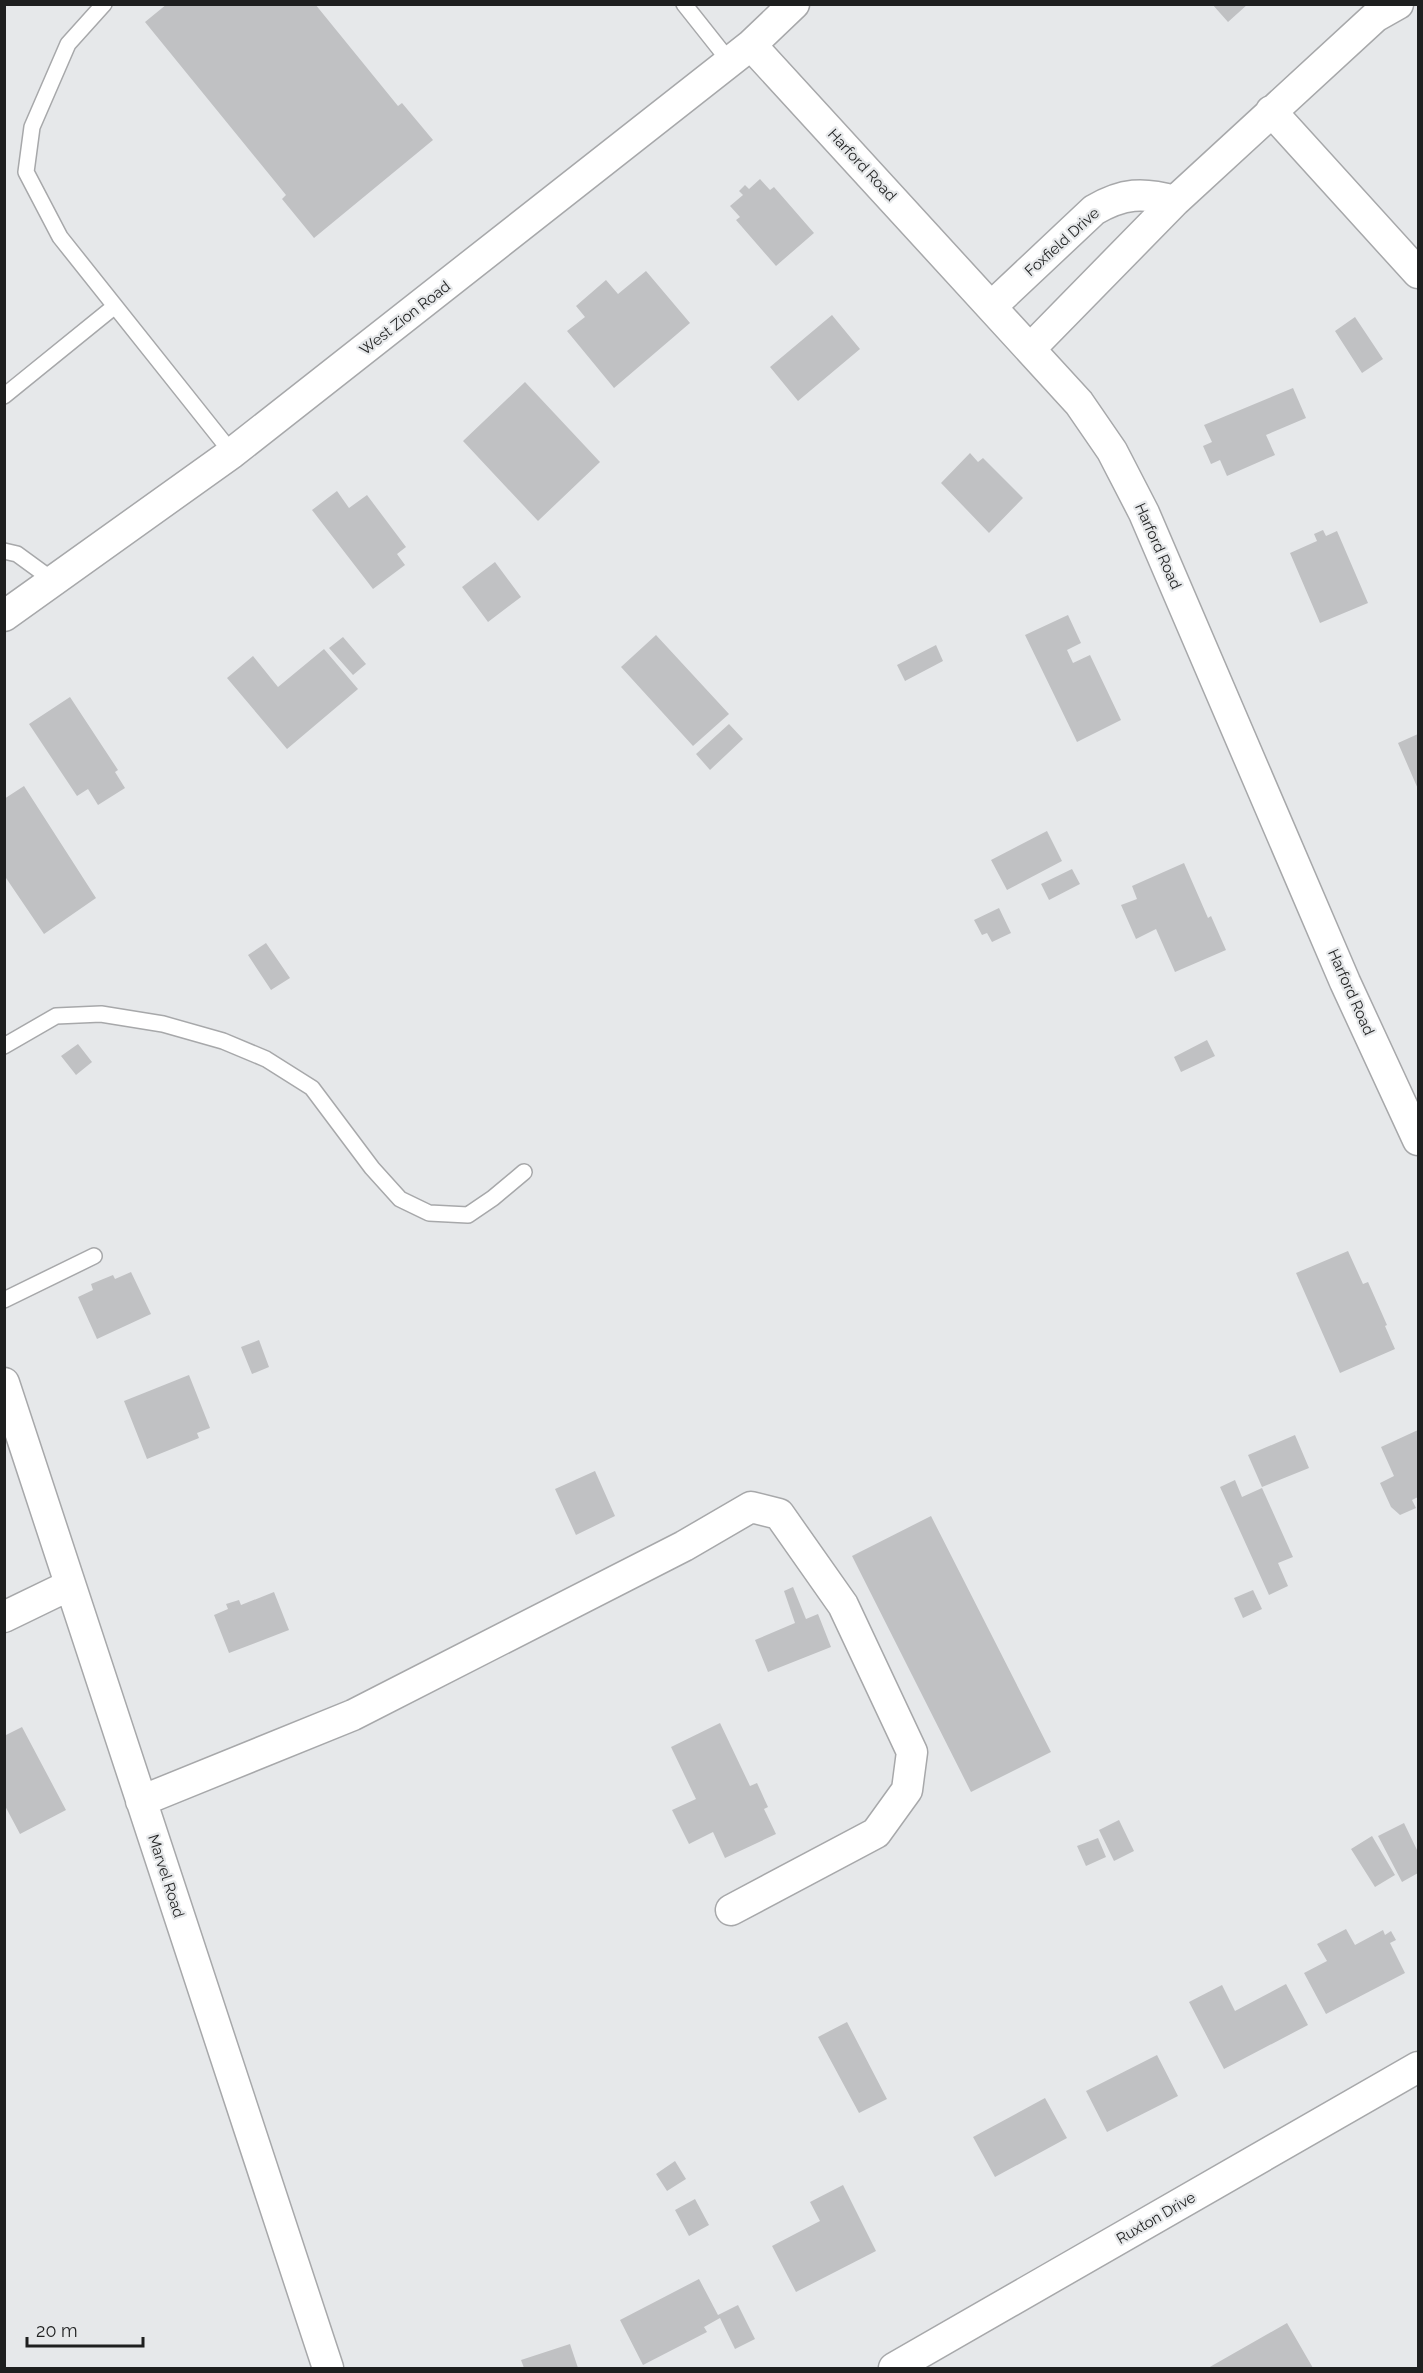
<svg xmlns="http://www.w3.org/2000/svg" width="1423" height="2373" viewBox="0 0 1423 2373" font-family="Raleway,sans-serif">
<rect width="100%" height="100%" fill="#e6e8ea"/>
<path fill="#c0c1c3" d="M 167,4 L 315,4 L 398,106 L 402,103 L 433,140 L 314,238 L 282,199 L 286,195 L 145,22 Z
M 1212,4 L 1248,4 L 1228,22 Z
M 760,179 L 770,190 L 774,187 L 814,233 L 776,266 L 736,220 L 740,217 L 730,206 L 743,195 L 739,191 L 745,185 L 749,189 Z
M 646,271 L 690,323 L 614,388 L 567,331 L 585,317 L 576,306 L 606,280 L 618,294 Z
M 832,315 L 860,349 L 798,401 L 770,367 Z
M 1355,317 L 1383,359 L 1362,373 L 1335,331 Z
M 525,382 L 600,462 L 538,521 L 463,441 Z
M 1293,388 L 1306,418 L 1266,435 L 1275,455 L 1227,476 L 1220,460 L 1211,464 L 1203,446 L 1212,442 L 1204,425 Z
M 970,453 L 978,462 L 983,458 L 1023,498 L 989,533 L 941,483 Z
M 337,491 L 349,508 L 367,495 L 406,547 L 397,554 L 405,565 L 373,589 L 312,510 Z
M 1323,530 L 1326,536 L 1337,531 L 1368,603 L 1320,623 L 1290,553 L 1317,541 L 1314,534 Z
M 495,562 L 521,597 L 488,622 L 462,587 Z
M 1068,615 L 1081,643 L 1067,650 L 1073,663 L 1090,655 L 1121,720 L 1077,742 L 1025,635 Z
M 656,635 L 729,714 L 693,746 L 621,667 Z
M 343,637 L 366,664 L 353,675 L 329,648 Z
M 936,645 L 943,661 L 905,681 L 897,665 Z
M 324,649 L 358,689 L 287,749 L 227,678 L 253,656 L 278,687 Z
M 70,697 L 118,770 L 115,772 L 125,788 L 98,805 L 88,789 L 77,796 L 29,724 Z
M 729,724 L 743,739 L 710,770 L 696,754 Z
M 1418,734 L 1418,789 L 1398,743 Z
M 24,786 L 96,898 L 44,934 L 4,875 L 4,799 Z
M 1047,831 L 1062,861 L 1007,890 L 991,860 Z
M 1184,863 L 1208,918 L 1211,916 L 1226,950 L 1175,972 L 1156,929 L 1136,939 L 1121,905 L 1137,899 L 1132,886 Z
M 1072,869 L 1080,884 L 1049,900 L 1041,884 Z
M 999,908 L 1011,933 L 992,942 L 987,933 L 982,935 L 974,920 Z
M 266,943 L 290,978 L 271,990 L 248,955 Z
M 1207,1040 L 1215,1056 L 1181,1072 L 1174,1057 Z
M 78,1044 L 92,1062 L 76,1075 L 61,1056 Z
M 1348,1251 L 1363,1284 L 1368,1282 L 1387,1325 L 1385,1326 L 1395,1349 L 1340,1373 L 1296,1273 Z
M 131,1272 L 151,1314 L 97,1339 L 78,1297 L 93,1290 L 91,1284 L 113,1275 L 115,1279 Z
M 259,1340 L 269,1367 L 252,1374 L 241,1347 Z
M 189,1375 L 210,1428 L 197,1433 L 199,1438 L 147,1459 L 124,1401 Z
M 1418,1430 L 1418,1497 L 1412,1500 L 1416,1508 L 1400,1515 L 1391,1507 L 1380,1483 L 1394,1476 L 1381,1447 Z
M 1295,1435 L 1309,1468 L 1262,1487 L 1248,1455 Z
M 595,1471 L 615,1516 L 576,1535 L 555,1489 Z
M 1235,1480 L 1242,1497 L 1262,1488 L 1293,1557 L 1278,1563 L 1288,1586 L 1269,1595 L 1220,1487 Z
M 931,1516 L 1051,1752 L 971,1792 L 852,1556 Z
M 793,1587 L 806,1619 L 818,1614 L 831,1647 L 768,1672 L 755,1640 L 795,1623 L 784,1591 Z
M 1253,1590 L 1262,1609 L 1243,1618 L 1234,1598 Z
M 274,1592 L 289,1630 L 229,1653 L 214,1615 L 228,1609 L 226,1604 L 239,1600 L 241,1605 Z
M 720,1723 L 750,1786 L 757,1783 L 768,1807 L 764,1809 L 776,1834 L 725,1858 L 713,1832 L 689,1844 L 672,1810 L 696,1799 L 671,1747 Z
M 22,1727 L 66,1810 L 20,1834 L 4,1804 L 4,1736 Z
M 1119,1820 L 1134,1851 L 1114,1861 L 1099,1830 Z
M 1404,1823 L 1418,1852 L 1418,1873 L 1402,1882 L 1378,1836 Z
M 1372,1836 L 1395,1875 L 1375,1887 L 1351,1849 Z
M 1098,1838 L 1106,1857 L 1086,1866 L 1077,1846 Z
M 1346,1929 L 1355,1945 L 1383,1930 L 1385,1935 L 1391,1931 L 1396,1940 L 1390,1943 L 1405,1973 L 1326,2014 L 1304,1973 L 1327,1961 L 1317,1944 Z
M 1286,1984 L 1308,2025 L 1224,2069 L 1189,2002 L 1222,1985 L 1235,2011 Z
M 847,2022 L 887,2099 L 859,2113 L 818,2037 Z
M 1157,2055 L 1178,2096 L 1107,2132 L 1086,2091 Z
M 1045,2098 L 1067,2138 L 995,2177 L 973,2137 Z
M 675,2161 L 686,2179 L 667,2191 L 656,2174 Z
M 843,2185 L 876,2251 L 796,2292 L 772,2246 L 820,2221 L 810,2202 Z
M 695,2199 L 709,2225 L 689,2236 L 675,2210 Z
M 699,2279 L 718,2315 L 738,2305 L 755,2339 L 735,2349 L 720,2318 L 704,2327 L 707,2332 L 643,2365 L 620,2320 Z
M 1287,2323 L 1313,2368 L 1208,2368 Z
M 570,2344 L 578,2368 L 524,2368 L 521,2360 Z"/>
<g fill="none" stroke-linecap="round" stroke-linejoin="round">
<defs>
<path id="service" d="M 104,4 L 68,44 L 32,127 L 26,172 L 60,237 L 232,453
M 684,4 L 730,62
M 4,396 L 115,306
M 4,551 L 17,554 L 54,581
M 4,1046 L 56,1016 L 101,1014 L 163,1024 L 223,1041 L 266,1059 L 312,1088 L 372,1168 L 400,1199 L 429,1213 L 468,1215 L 493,1198 L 524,1172
M 4,1300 L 94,1256"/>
<path id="minor" d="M 751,45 L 1079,403 L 1112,451 L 1144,513 L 1345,982 L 1418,1140
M 1271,111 L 1418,273
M 992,306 L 1094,210 C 1123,193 1143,192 1175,201
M 1031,348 L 1175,201 L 1375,17 L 1398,4
M 4,616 L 232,453 L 751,45 L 794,4
M 4,1383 L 328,2368
M 4,1617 L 70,1585
M 141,1801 L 353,1715 L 684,1546 L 751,1507 L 779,1514 L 843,1605 L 912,1752 L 907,1790 L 876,1833 L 731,1910
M 894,2368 L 1418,2067"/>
</defs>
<use href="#service" stroke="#a7a8aa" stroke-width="18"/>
<use href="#minor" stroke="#a7a8aa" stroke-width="33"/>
<use href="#service" stroke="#fff" stroke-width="15"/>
<use href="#minor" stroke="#fff" stroke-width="30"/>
</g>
<g text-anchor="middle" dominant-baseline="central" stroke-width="4.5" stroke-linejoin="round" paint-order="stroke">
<g font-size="15" fill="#1e1f1f" stroke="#e6e8ea">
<text transform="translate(862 165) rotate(47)">Harford Road</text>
<text transform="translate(1062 242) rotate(-42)">Foxfield Drive</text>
<text transform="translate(405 318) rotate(-38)">West Zion Road</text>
<text transform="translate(1158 546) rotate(66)">Harford Road</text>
<text transform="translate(1351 992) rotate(66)">Harford Road</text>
<text transform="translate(166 1876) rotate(72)">Marvel Road</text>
<text transform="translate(1156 2218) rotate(-30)">Ruxton Drive</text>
</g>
</g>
<rect width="1423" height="2373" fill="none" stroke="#1e1f1f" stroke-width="12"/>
<path d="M27 2337v9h116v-9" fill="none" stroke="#1e1f1f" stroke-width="3"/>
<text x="36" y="2337" font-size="18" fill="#1e1f1f" stroke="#e6e8ea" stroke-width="4.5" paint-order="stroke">20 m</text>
</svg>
